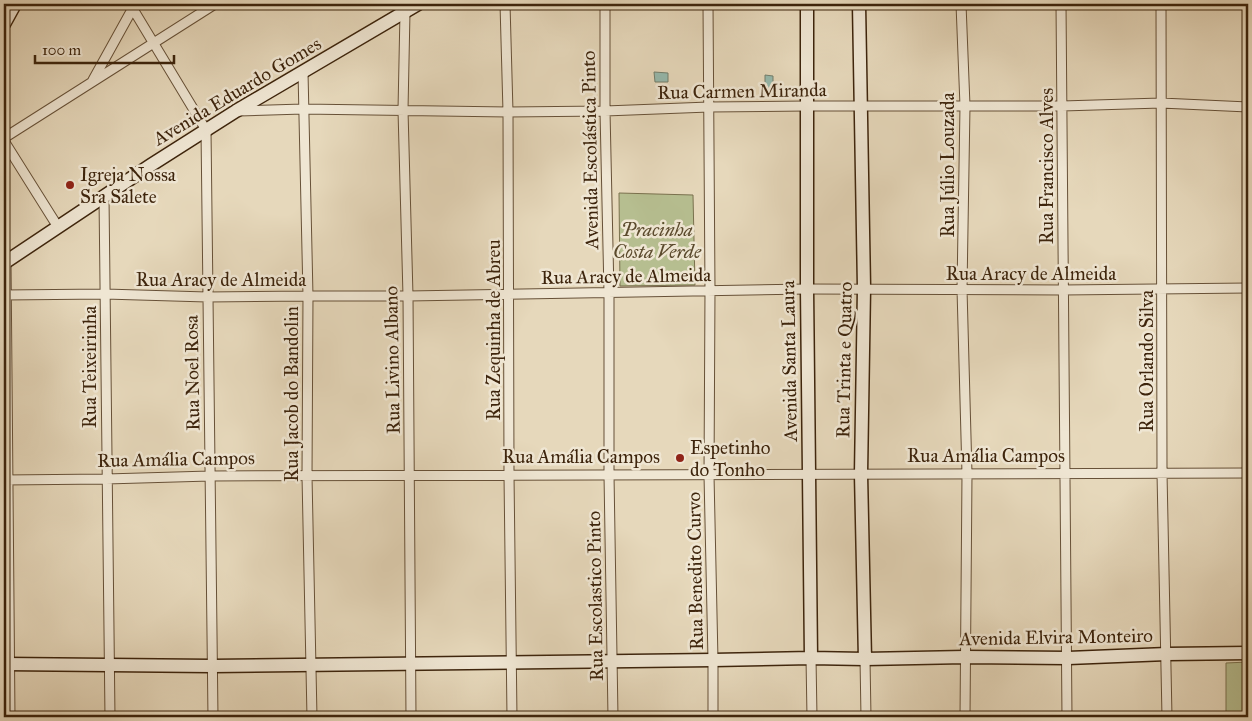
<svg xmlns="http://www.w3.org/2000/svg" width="1252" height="721" viewBox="0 0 1252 721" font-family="'IM FELL Great Primer',serif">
<rect width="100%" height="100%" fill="#e6d8bb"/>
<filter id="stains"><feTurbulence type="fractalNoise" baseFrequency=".004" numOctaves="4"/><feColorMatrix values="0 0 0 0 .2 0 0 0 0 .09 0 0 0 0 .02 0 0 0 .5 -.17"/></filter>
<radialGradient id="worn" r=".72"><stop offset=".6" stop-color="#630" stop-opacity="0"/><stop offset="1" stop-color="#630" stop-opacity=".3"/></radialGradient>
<path fill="#b6be90" stroke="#7a714e" d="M 619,193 L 693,195 L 695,285 L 620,286 Z
M 1248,662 L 1248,717 L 1226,717 L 1226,663 Z"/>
<path fill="#96baae" stroke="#727e6d" d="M 654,72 L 668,73 L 668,82 L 655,82 Z
M 765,75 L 773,76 L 773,94 L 765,94 Z"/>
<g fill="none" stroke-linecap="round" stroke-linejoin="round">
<defs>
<path id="street" d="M 400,4 L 405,12 L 403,110 L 408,296 L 411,717
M 505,4 L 508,112 L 509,475 L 512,717
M 605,4 L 605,111 L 609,293 L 609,475 L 613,717
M 708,4 L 710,290 L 709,475 L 713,660 L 713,717
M 961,4 L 965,106 L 962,289 L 967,474 L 965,717
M 1061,4 L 1067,717
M 1161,4 L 1162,473 L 1167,717
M 133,9 L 206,130 L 213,717
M 303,72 L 308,296 L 307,476 L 312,717
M 93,80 L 134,6
M 239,111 L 303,109 L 508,112 L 605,111 L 709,107 L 807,106 L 1062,106 L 1161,103 L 1248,107
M 4,138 L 215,4
M 4,141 L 58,227
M 104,197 L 110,717
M 6,261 L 10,717
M 4,295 L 105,294 L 207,297 L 308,296 L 408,296 L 807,289 L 1063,290 L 1248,288
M 4,480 L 106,479 L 210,476 L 1248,473
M 811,658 L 812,717
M 865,659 L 866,717"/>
<path id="secondary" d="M 807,4 L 807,289 L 811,658
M 859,4 L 864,288 L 861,474 L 865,659
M 4,24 L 15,4
M 4,263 L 151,165 L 236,111 L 418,4
M 4,664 L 212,666 L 713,660 L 811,658 L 865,659 L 965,657 L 1068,658 L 1167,654 L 1248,653"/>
</defs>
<use href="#street" stroke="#675138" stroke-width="11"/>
<use href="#secondary" stroke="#3d240c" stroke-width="15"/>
<use href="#street" stroke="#efe6d3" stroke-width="9"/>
<use href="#secondary" stroke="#efe6d3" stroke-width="12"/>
</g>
<g fill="#8f2418" stroke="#efe6d3" stroke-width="2">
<circle cx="70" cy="185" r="5"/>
<circle cx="680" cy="458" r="5"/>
</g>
<g text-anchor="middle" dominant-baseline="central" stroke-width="5" stroke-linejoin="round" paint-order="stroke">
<g font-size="19" fill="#3d240c" stroke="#efe6d3">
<text transform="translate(237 91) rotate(-31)">Avenida Eduardo Gomes</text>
<text transform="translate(742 91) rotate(-1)">Rua Carmen Miranda</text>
<text transform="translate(590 150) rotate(-91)">Avenida Escolástica Pinto</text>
<text transform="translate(947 165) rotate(-90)">Rua Júlio Louzada</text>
<text transform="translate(1046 166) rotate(-90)">Rua Francisco Alves</text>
<text x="1031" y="273">Rua Aracy de Almeida</text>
<text transform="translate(626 276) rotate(-1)">Rua Aracy de Almeida</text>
<text x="221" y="279">Rua Aracy de Almeida</text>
<text transform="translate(493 330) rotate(-90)">Rua Zequinha de Abreu</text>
<text transform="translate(392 360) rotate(-91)">Rua Livino Albano</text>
<text transform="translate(844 360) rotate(-89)">Rua Trinta e Quatro</text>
<text transform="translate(789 361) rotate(-91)">Avenida Santa Laura</text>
<text transform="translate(1146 361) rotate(-90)">Rua Orlando Silva</text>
<text transform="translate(89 367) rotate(-90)">Rua Teixeirinha</text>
<text transform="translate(192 373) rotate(-91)">Rua Noel Rosa</text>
<text transform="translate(291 394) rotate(-90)">Rua Jacob do Bandolin</text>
<text x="986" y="455">Rua Amália Campos</text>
<text x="581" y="456">Rua Amália Campos</text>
<text transform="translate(176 459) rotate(-1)">Rua Amália Campos</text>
<text transform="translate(695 571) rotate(-91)">Rua Benedito Curvo</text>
<text transform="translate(595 596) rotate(-91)">Rua Escolastico Pinto</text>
<text transform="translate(1056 637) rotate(-1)">Avenida Elvira Monteiro</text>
</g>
<g font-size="19" fill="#3d240c" stroke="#efe6d3" text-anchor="start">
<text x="80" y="174">Igreja Nossa<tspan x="80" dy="22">Sra Salete</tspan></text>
<text x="690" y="447">Espetinho<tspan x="690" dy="22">do Tonho</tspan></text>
</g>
<g font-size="19" font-style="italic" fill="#5b4a2d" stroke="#efe6d3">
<text x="657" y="229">Pracinha<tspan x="657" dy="22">Costa Verde</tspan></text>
</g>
</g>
<rect width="1252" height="721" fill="none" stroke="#e6d8bb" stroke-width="20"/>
<rect x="5" y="5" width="1242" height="711" fill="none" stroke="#3d240c" stroke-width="2.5"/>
<rect x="10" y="10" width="1232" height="701" fill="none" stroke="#3d240c"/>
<path d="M35 55v8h139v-8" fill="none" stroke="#3d240c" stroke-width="2.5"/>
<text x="42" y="55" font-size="15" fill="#3d240c" stroke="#efe6d3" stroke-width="4" paint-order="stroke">100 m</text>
<rect width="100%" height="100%" filter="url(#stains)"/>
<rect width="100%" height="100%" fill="url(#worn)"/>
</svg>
